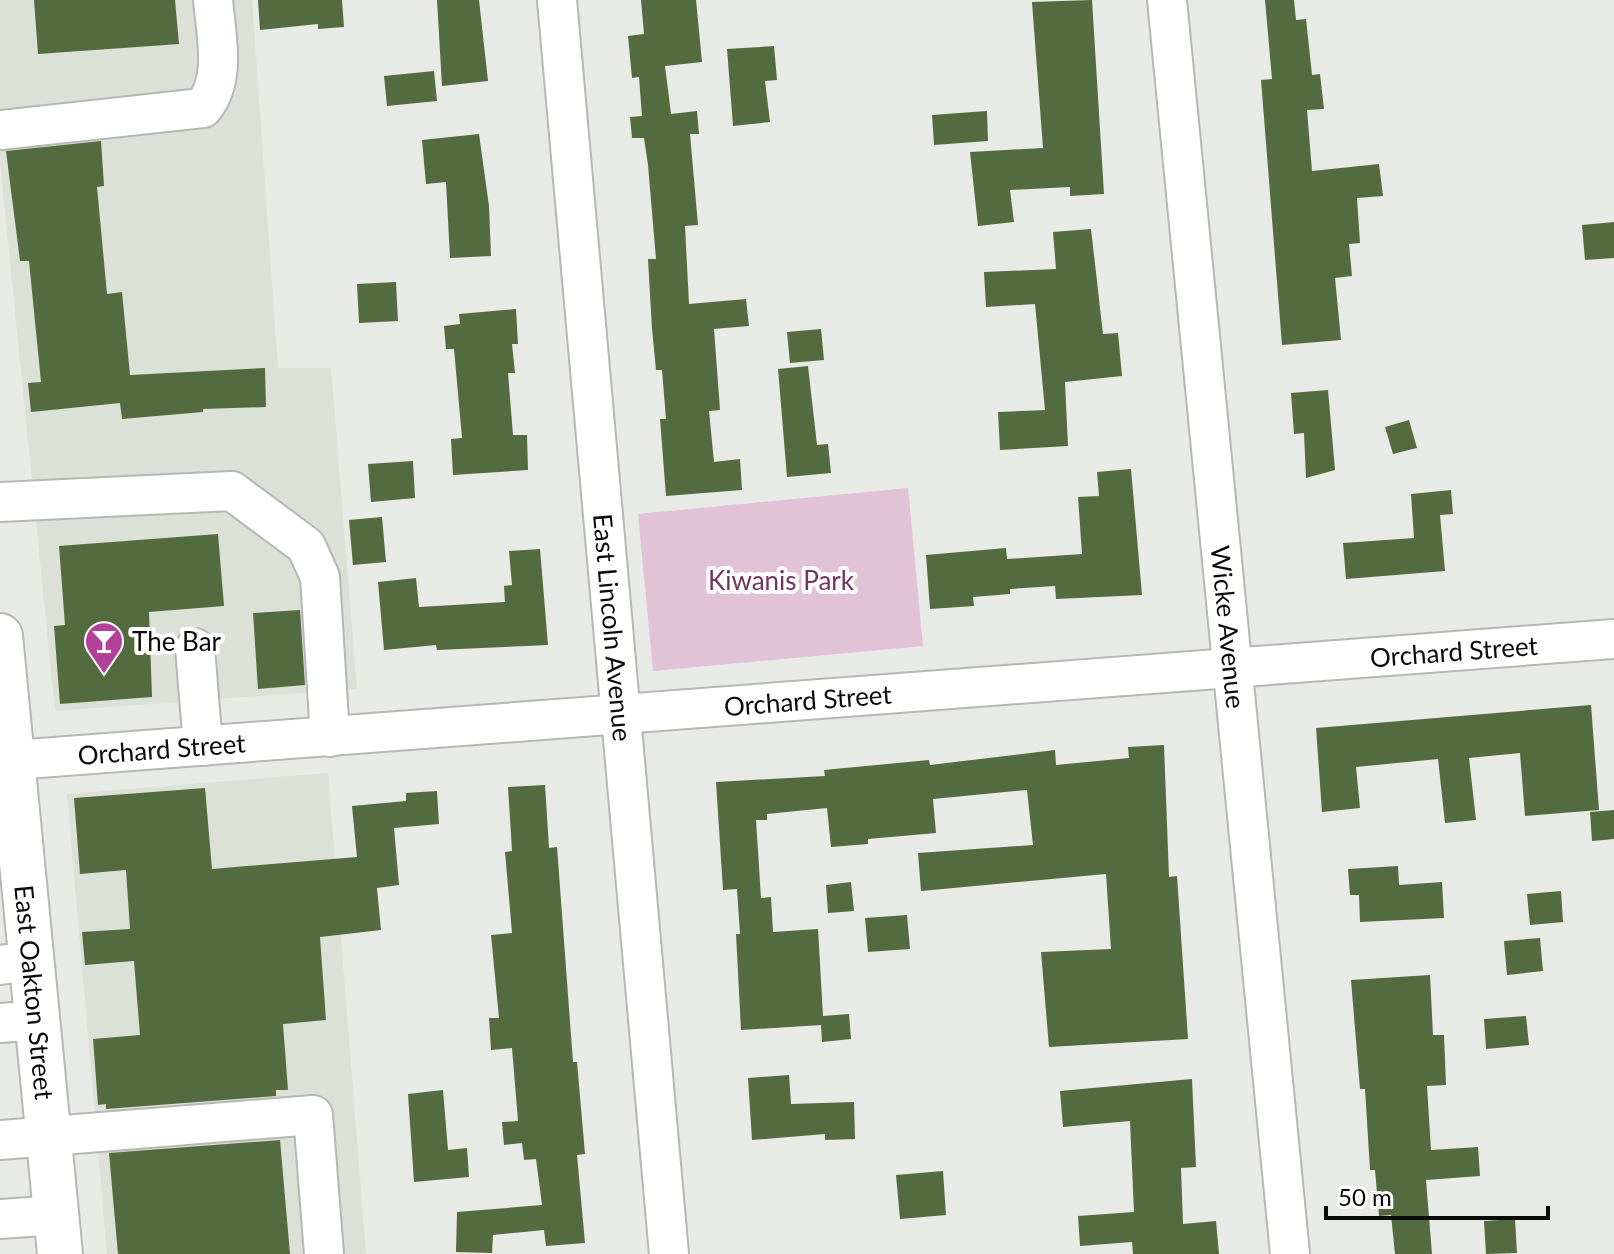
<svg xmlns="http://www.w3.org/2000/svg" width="1614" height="1254" viewBox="0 0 1614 1254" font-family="Lato,sans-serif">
<rect width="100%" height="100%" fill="#e8eae6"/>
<path fill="#dbe1d6" d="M 0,0 L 252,0 L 278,368 L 331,368 L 357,689 L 55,711 L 0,162 Z
M 328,773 L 366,1254 L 107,1254 L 67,794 Z"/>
<path fill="#e1c2d7" d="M 908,488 L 923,646 L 653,671 L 638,514 Z"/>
<path fill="#536b3e" d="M 34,0 L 175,0 L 179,44 L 38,54 Z
M 258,0 L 342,0 L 344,27 L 318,29 L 318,24 L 260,30 Z
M 437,0 L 479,0 L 488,81 L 442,86 Z
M 641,0 L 696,0 L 702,62 L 665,66 L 671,114 L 697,111 L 699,134 L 690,134 L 698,225 L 685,226 L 689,304 L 746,299 L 749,326 L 714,329 L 720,410 L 709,411 L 714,462 L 740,459 L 742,490 L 666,496 L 660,419 L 666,419 L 662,370 L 656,370 L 652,329 L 648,259 L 656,259 L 648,165 L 644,138 L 632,138 L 630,117 L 642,116 L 639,77 L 632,78 L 628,36 L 644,34 Z
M 1092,0 L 1104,194 L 1070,196 L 1070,187 L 1010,190 L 1014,222 L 978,226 L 970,152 L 1043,148 L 1032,2 Z
M 1265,0 L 1294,0 L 1296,20 L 1306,19 L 1312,75 L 1320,74 L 1324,109 L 1307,110 L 1312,171 L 1379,164 L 1383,196 L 1357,198 L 1360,243 L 1349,244 L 1352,276 L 1335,278 L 1341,340 L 1282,345 L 1261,80 L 1272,79 Z
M 774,46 L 777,80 L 765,81 L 770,122 L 733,126 L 727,49 Z
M 434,71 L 437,101 L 387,106 L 384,76 Z
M 987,111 L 988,141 L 934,145 L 932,115 Z
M 479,134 L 489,206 L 491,256 L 450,258 L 446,182 L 426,184 L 422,140 Z
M 101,141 L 104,186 L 97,187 L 107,294 L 122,292 L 130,375 L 265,368 L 266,407 L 203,409 L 203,412 L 122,419 L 120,403 L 31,412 L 28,383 L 41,382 L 29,261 L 20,261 L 6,151 Z
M 1614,222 L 1614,258 L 1585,260 L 1582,225 Z
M 1091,229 L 1103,334 L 1118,333 L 1122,376 L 1065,382 L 1068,446 L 1000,450 L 998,412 L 1045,410 L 1035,304 L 986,307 L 984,272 L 1056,269 L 1053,232 Z
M 396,282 L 398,321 L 359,323 L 357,284 Z
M 516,309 L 518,344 L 512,344 L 515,373 L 508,373 L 513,435 L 527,435 L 528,470 L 453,475 L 451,439 L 462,438 L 454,349 L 446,349 L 444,326 L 460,324 L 459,314 Z
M 821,329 L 824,360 L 790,363 L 787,332 Z
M 808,366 L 817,445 L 828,444 L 831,473 L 787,477 L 778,369 Z
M 1328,390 L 1335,470 L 1306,478 L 1304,433 L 1294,434 L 1291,393 Z
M 1409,420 L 1417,448 L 1393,454 L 1385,427 Z
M 413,461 L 415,498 L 371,502 L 368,464 Z
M 1131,469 L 1142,595 L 1056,599 L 1055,586 L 1010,589 L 1010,594 L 973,597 L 974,606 L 930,609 L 926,555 L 1006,548 L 1007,559 L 1082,554 L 1078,497 L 1099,496 L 1097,472 Z
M 1451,490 L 1453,514 L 1440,515 L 1445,571 L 1346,579 L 1343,543 L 1414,538 L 1411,494 Z
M 382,517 L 386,562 L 353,565 L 349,520 Z
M 218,534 L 224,606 L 149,612 L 152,697 L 60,704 L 54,626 L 65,625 L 59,546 Z
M 540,549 L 548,645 L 437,650 L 436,645 L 384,650 L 378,582 L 416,578 L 419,607 L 505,602 L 504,586 L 512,585 L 509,551 Z
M 300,610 L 305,685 L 258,689 L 253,613 Z
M 1591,705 L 1599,810 L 1525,816 L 1520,753 L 1469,758 L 1476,820 L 1445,823 L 1438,759 L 1356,767 L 1360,808 L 1322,812 L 1316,728 Z
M 1164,745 L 1169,877 L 1177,876 L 1188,1039 L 1049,1047 L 1041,952 L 1111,949 L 1106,874 L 921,891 L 918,853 L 1033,845 L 1027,790 L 933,799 L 936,833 L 868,839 L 868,844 L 831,847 L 827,808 L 767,814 L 767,820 L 756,820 L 761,898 L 771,897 L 773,932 L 818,929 L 823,1016 L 849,1014 L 851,1039 L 822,1042 L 821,1025 L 741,1030 L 736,934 L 740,934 L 737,889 L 723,890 L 716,782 L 825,776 L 824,770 L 929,760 L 930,765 L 1055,750 L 1056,765 L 1129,758 L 1128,747 Z
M 545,785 L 549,848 L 557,847 L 573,1062 L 577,1062 L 585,1154 L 577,1155 L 585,1243 L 546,1246 L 544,1230 L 493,1235 L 492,1253 L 456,1252 L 457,1212 L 542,1205 L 536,1159 L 524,1160 L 522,1143 L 504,1145 L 502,1122 L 518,1121 L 512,1048 L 491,1050 L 489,1018 L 499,1018 L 491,935 L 512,933 L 505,852 L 512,851 L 508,787 Z
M 205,788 L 212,869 L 357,857 L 352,806 L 406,801 L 406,793 L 437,791 L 439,824 L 394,828 L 399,885 L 377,888 L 381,930 L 320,937 L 326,1020 L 283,1024 L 288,1090 L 276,1090 L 276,1096 L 106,1109 L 106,1104 L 98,1105 L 93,1039 L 140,1035 L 134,961 L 85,965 L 82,932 L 130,929 L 126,870 L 80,874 L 74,798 Z
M 1614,810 L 1614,839 L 1592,841 L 1590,812 Z
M 1398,866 L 1399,885 L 1442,882 L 1444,918 L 1360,922 L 1359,895 L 1350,895 L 1348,869 Z
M 851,882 L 854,911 L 828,913 L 826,885 Z
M 1561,891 L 1563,922 L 1530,925 L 1527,894 Z
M 907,915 L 910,949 L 868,952 L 865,918 Z
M 1540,938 L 1543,971 L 1507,975 L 1504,941 Z
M 1430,975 L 1433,1035 L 1444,1035 L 1446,1085 L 1427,1086 L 1431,1150 L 1478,1147 L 1480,1176 L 1426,1180 L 1432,1254 L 1395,1254 L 1391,1215 L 1379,1216 L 1375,1170 L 1370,1170 L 1365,1089 L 1360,1089 L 1351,980 Z
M 1526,1016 L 1529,1045 L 1486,1049 L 1484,1019 Z
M 789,1075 L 791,1104 L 854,1102 L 855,1139 L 825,1140 L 825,1134 L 752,1140 L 748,1078 Z
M 1192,1079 L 1196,1167 L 1181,1168 L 1183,1224 L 1216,1221 L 1219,1254 L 1133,1254 L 1132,1242 L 1080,1246 L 1078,1216 L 1134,1212 L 1130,1121 L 1063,1127 L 1060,1091 Z
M 443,1090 L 448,1150 L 467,1148 L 469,1177 L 414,1182 L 408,1094 Z
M 280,1140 L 290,1254 L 118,1254 L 109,1153 Z
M 943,1171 L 946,1215 L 900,1219 L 896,1175 Z
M 1515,1219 L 1517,1253 L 1486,1254 L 1484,1221 Z"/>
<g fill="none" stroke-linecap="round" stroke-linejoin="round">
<defs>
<g id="minor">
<path id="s1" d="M 557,0 L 669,1254"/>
<path id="s2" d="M 1167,0 L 1290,1254"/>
<path d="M 0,130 L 203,108 C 227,79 216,35 213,0"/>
<path d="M 0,502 L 232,491 L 306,546 L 320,577 L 330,737"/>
<path d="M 195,648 L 203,746"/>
<path id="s3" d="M 0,761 L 1614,639"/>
<path d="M 0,965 L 31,961"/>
<path d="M 0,1023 L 37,1020"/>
<path d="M 0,1140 L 313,1115 L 324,1254"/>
<path d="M 0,1219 L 57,1215"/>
</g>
<g id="major">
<path id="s4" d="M 0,636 L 60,1254"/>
</g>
</defs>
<use href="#minor" stroke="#b6b8b4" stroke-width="42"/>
<use href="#major" stroke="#b6b8b4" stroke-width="48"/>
<use href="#minor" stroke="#fff" stroke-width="38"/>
<use href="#major" stroke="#fff" stroke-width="44"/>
</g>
<defs>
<symbol id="bar-pin" viewBox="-11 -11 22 30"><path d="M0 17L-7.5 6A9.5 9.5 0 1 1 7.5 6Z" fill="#b3419a" stroke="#fff"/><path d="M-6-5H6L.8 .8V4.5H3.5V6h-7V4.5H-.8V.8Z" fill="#fff"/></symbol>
</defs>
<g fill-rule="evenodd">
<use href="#bar-pin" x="82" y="619" width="44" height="60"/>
</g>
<g text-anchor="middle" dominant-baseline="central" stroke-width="8" stroke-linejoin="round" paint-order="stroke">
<g font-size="26" fill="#713562" stroke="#fff">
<text x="781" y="580">Kiwanis Park</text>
</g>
<g font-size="26" fill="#0b0c0a" stroke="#fff">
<text stroke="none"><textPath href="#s1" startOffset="630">East Lincoln Avenue</textPath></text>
<text stroke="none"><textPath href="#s2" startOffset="630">Wicke Avenue</textPath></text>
<text stroke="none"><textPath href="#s3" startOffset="1458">Orchard Street</textPath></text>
<text stroke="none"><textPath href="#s3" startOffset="810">Orchard Street</textPath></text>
<text stroke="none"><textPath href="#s3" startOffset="162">Orchard Street</textPath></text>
<text stroke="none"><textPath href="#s4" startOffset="358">East Oakton Street</textPath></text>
</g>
<g font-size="26" fill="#0b0c0a" stroke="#fff" text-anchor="start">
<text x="132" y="641">The Bar</text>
</g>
</g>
<path d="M1326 1206v12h222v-12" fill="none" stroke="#0b0c0a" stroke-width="4"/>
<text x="1338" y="1206" font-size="24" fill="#0b0c0a" stroke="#ffffff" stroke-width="6" paint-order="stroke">50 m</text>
</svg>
